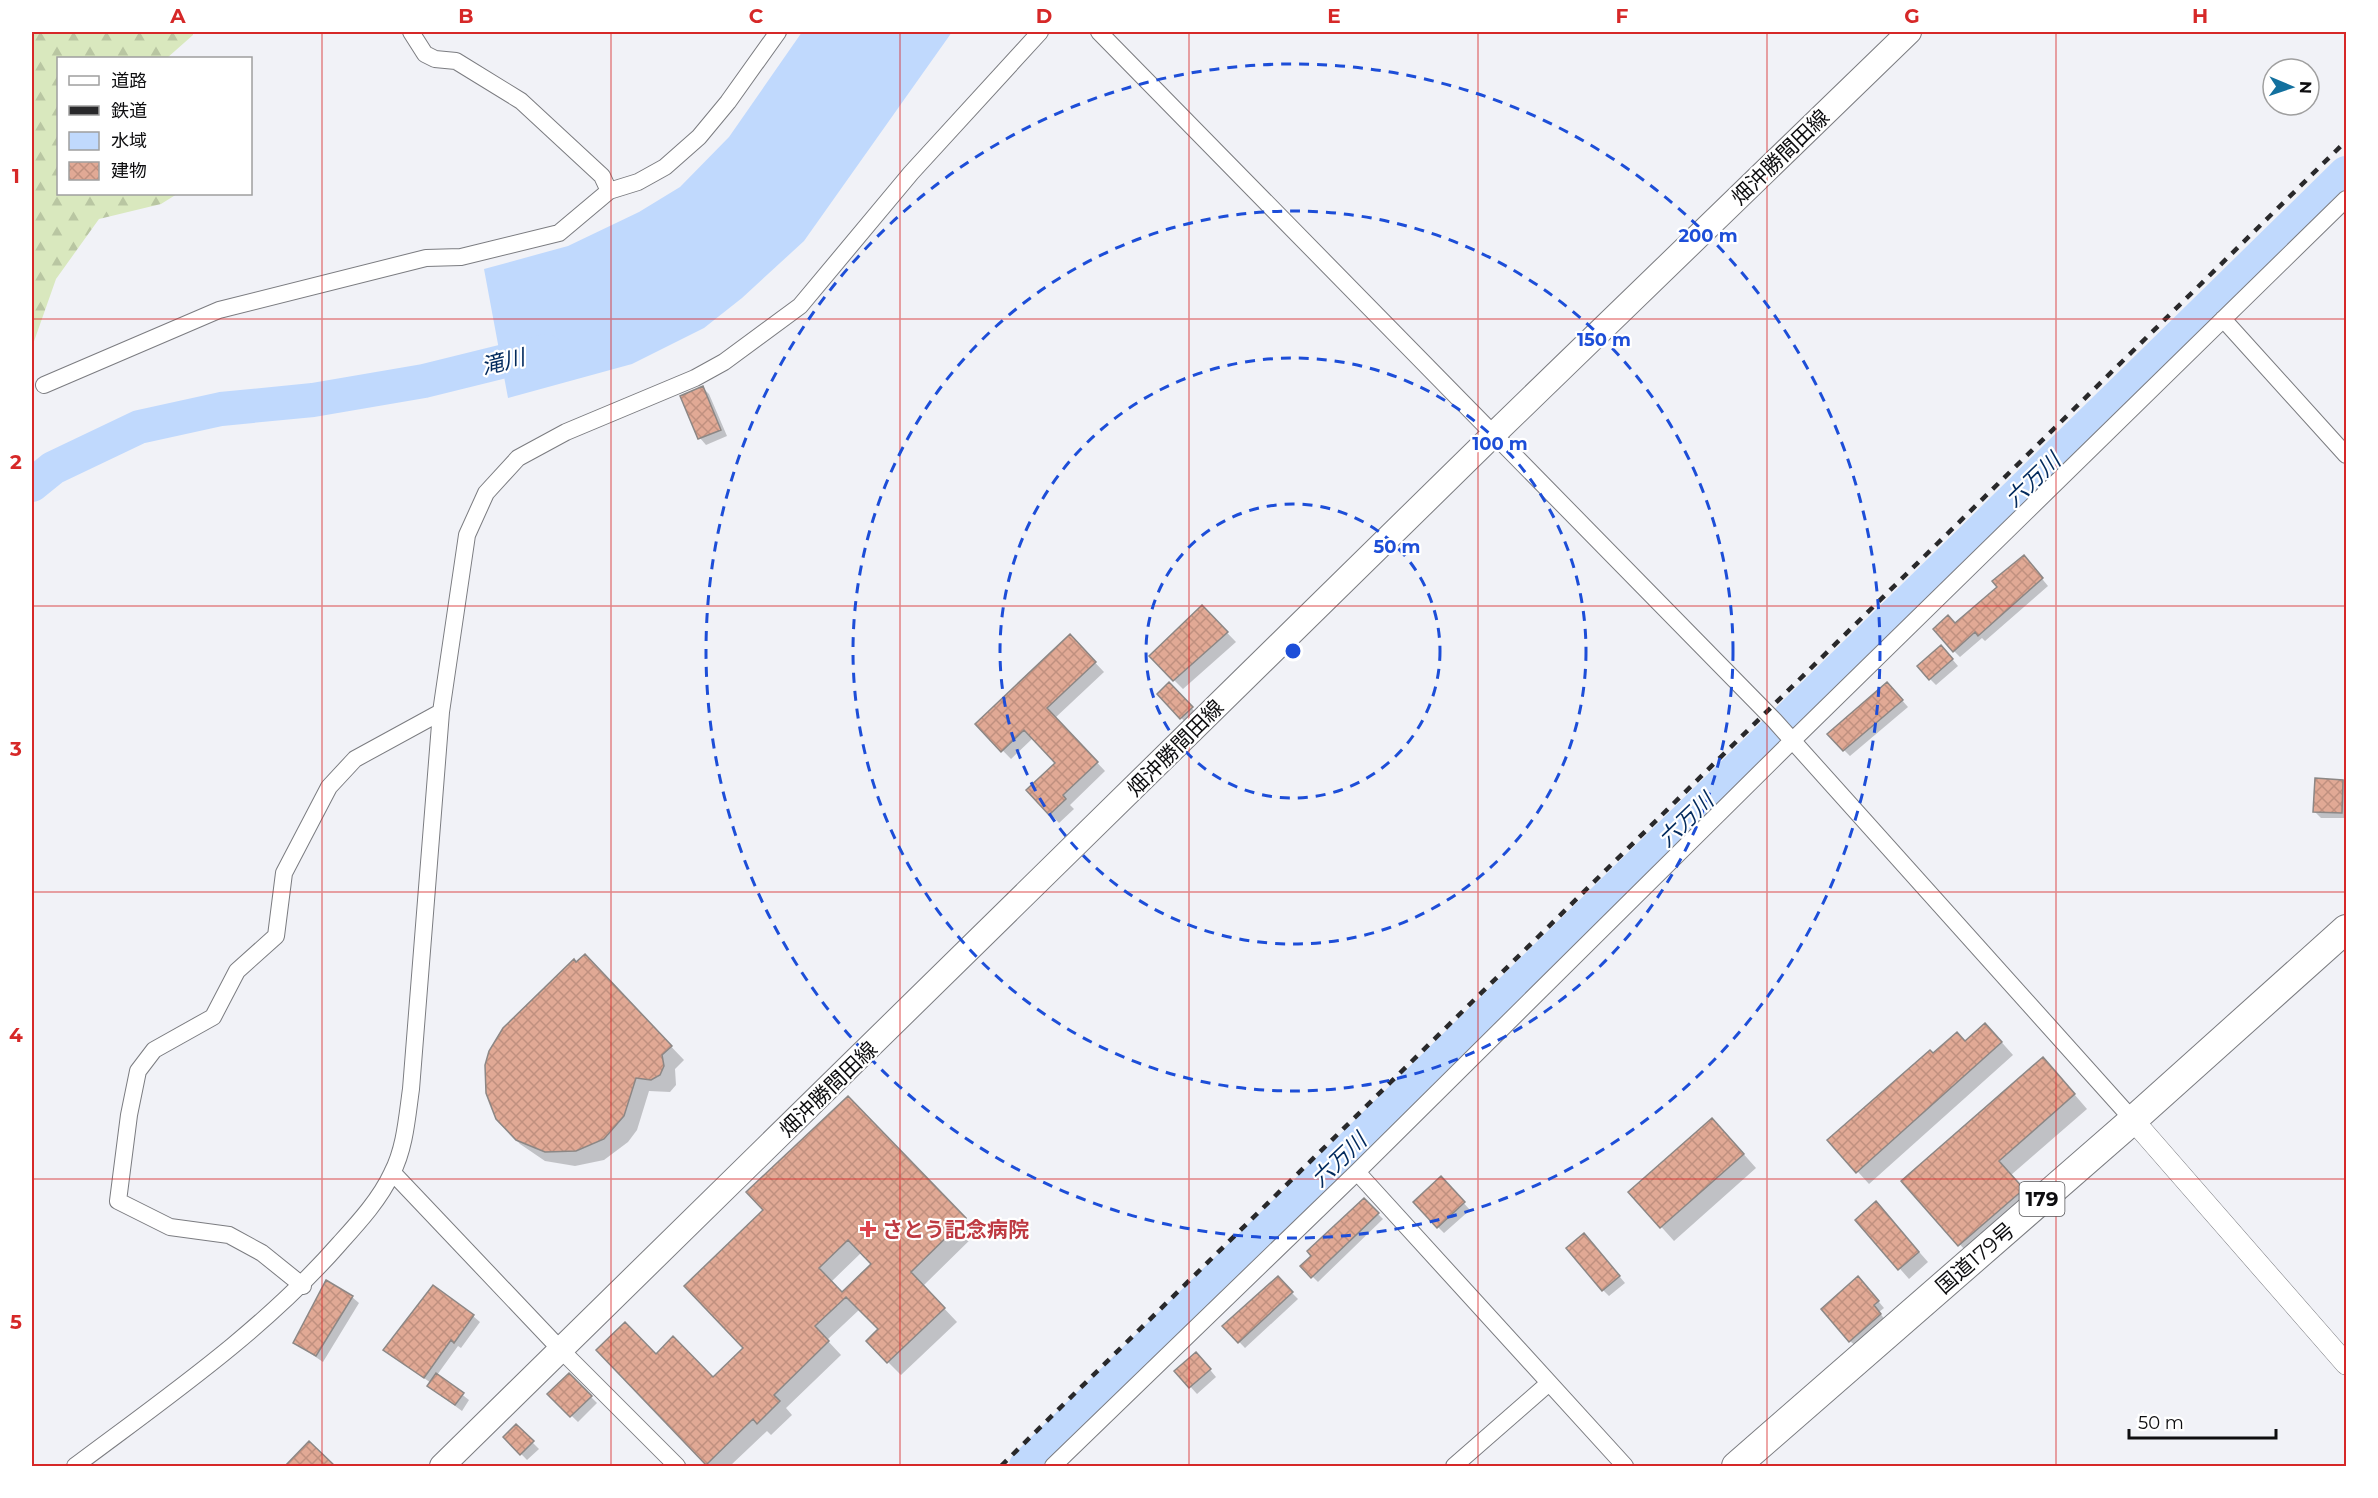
<svg xmlns="http://www.w3.org/2000/svg" width="2378" height="1498" viewBox="0 0 2378 1498" font-family="Montserrat,'Noto Sans JP',sans-serif">
<defs>
<pattern id="forest-firs" width="22" height="20" patternUnits="userSpaceOnUse" patternTransform="scale(1.5)"><rect width="22" height="20" fill="#d9e8be"/><path d="M5 1l3.5 6h-7zM16 11l3.5 6h-7z" fill="#b9c6a2"/></pattern>
<pattern id="building-cross-hatch" width="8" height="8" patternUnits="userSpaceOnUse" patternTransform="scale(1.5)"><rect width="8" height="8" fill="#e1a995"/><path d="M0 0l8 8M0 8l8-8" fill="none" stroke="#c0907f"/></pattern>
</defs>
<rect width="100%" height="100%" fill="#f1f2f7"/>
<path fill="url(#forest-firs)" d="M 32,32 L 193,32 L 193,35 L 167,58 L 58,58 L 58,194 L 177,194 L 161,204 L 99,219 L 56,279 L 32,347 Z"/>
<path fill="#c0d9fd" d="M 802,32 L 952,32 L 804,241 L 742,298 L 704,328 L 632,364 L 508,398 L 484,269 L 568,246 L 639,212 L 680,187 L 729,137 Z"/>
<path fill="#0003" fill-rule="evenodd" d="M 703,388 L 709,394 L 727,436 L 706,445 L 700,438 L 682,397 Z
M 2030,564 L 2048,586 L 1985,641 L 1982,638 L 1960,657 L 1954,651 L 1956,625 Z
M 1202,607 L 1236,642 L 1183,689 L 1174,680 Z
M 1070,636 L 1104,672 L 1055,718 L 1105,771 L 1070,805 L 1074,809 L 1059,823 L 1028,790 L 1057,763 L 1033,738 L 1011,759 L 977,724 Z
M 1947,653 L 1958,666 L 1936,685 L 1930,679 Z
M 1169,684 L 1198,715 L 1187,724 L 1159,694 Z
M 1893,690 L 1908,707 L 1850,756 L 1844,750 Z
M 2316,780 L 2346,780 L 2346,818 L 2321,818 L 2315,812 Z
M 577,964 L 598,970 L 684,1060 L 675,1069 L 676,1085 L 670,1092 L 649,1091 L 637,1130 L 628,1142 L 604,1160 L 575,1166 L 545,1161 L 520,1144 L 506,1129 L 491,1106 L 485,1079 L 490,1052 Z
M 1997,1037 L 2013,1055 L 1869,1184 L 1829,1140 L 1933,1055 Z
M 2056,1073 L 2087,1109 L 2011,1175 L 2036,1203 L 1973,1259 L 1903,1181 Z
M 848,1098 L 978,1232 L 923,1286 L 957,1322 L 901,1375 L 888,1362 L 880,1329 L 860,1309 L 827,1340 L 841,1355 L 786,1408 L 792,1415 L 771,1435 L 767,1431 L 730,1466 L 710,1466 L 598,1350 L 656,1356 L 713,1379 L 745,1348 L 765,1210 ZM 862,1252 L 873,1264 L 842,1294 L 831,1282 Z
M 1725,1133 L 1756,1168 L 1674,1241 L 1630,1192 Z
M 1441,1178 L 1470,1210 L 1444,1233 L 1438,1227 Z
M 1364,1200 L 1383,1219 L 1318,1282 L 1302,1266 Z
M 1885,1213 L 1928,1262 L 1909,1279 L 1857,1220 Z
M 1590,1241 L 1625,1283 L 1609,1296 L 1603,1290 Z
M 1277,1278 L 1298,1299 L 1245,1348 L 1224,1326 Z
M 1864,1284 L 1884,1308 L 1879,1312 L 1886,1321 L 1857,1347 L 1850,1341 Z
M 352,1297 L 359,1303 L 323,1362 L 295,1343 Z
M 473,1316 L 480,1322 L 461,1348 L 458,1346 L 437,1375 L 469,1400 L 462,1411 L 436,1392 L 431,1383 L 385,1350 Z
M 1202,1360 L 1216,1377 L 1197,1394 L 1176,1371 Z
M 569,1375 L 597,1403 L 578,1422 L 549,1394 Z
M 516,1426 L 539,1449 L 527,1460 L 505,1437 Z"/>
<g fill="none" stroke-linecap="round" stroke-linejoin="round">
<path stroke="#c0d9fd" stroke-width="34" d="M 32,485 L 53,468 L 139,427 L 221,409 L 313,400 L 424,381 L 546,351
M 1026,1466 L 2346,173"/>
</g>
<path fill="url(#building-cross-hatch)" stroke="#8c8785" stroke-width="1.5" fill-rule="evenodd" d="M 703,386 L 721,430 L 698,439 L 680,396 Z
M 2024,555 L 2043,578 L 1978,636 L 1975,632 L 1953,652 L 1933,629 L 1948,615 L 1955,623 L 1997,587 L 1992,581 Z
M 1202,605 L 1228,632 L 1173,681 L 1149,656 Z
M 1070,634 L 1096,662 L 1047,708 L 1098,762 L 1063,795 L 1066,799 L 1049,815 L 1026,790 L 1055,763 L 1024,730 L 1001,752 L 975,724 Z
M 1941,645 L 1953,659 L 1929,680 L 1917,666 Z
M 1169,682 L 1193,707 L 1180,719 L 1157,694 Z
M 1887,682 L 1903,700 L 1843,751 L 1827,734 Z
M 2315,778 L 2343,780 L 2342,813 L 2313,812 Z
M 585,954 L 672,1046 L 662,1055 L 664,1066 L 660,1075 L 651,1080 L 636,1078 L 624,1116 L 604,1139 L 576,1151 L 545,1152 L 516,1140 L 496,1119 L 486,1093 L 485,1065 L 489,1051 L 503,1028 L 574,959 L 576,962 Z
M 1985,1023 L 2002,1042 L 1856,1173 L 1827,1140 L 1930,1050 L 1933,1053 L 1957,1032 L 1965,1041 Z
M 2043,1057 L 2075,1094 L 1999,1161 L 2024,1189 L 1958,1246 L 1901,1181 Z
M 848,1096 L 966,1218 L 911,1272 L 945,1308 L 887,1363 L 866,1341 L 878,1329 L 846,1297 L 815,1326 L 829,1341 L 774,1395 L 780,1401 L 757,1424 L 753,1419 L 706,1465 L 596,1350 L 625,1322 L 656,1354 L 673,1336 L 713,1377 L 743,1348 L 684,1286 L 763,1210 L 746,1192 ZM 848,1240 L 871,1264 L 842,1292 L 819,1268 Z
M 1712,1118 L 1744,1154 L 1660,1228 L 1628,1192 Z
M 1441,1176 L 1465,1202 L 1437,1228 L 1413,1202 Z
M 1364,1198 L 1379,1213 L 1311,1278 L 1300,1266 L 1311,1256 L 1307,1251 Z
M 1876,1201 L 1919,1252 L 1898,1270 L 1855,1220 Z
M 1584,1233 L 1620,1276 L 1602,1291 L 1566,1248 Z
M 1278,1276 L 1293,1292 L 1238,1343 L 1222,1326 Z
M 1858,1276 L 1879,1301 L 1874,1305 L 1881,1314 L 1849,1342 L 1821,1309 Z
M 326,1280 L 353,1296 L 316,1356 L 293,1343 Z
M 433,1285 L 474,1315 L 454,1343 L 451,1340 L 424,1378 L 383,1350 Z
M 1196,1352 L 1211,1369 L 1189,1388 L 1174,1371 Z
M 436,1373 L 464,1393 L 455,1405 L 427,1386 Z
M 569,1373 L 592,1396 L 570,1417 L 547,1394 Z
M 516,1424 L 534,1441 L 520,1455 L 503,1437 Z
M 309,1441 L 336,1467 L 284,1467 Z"/>
<g fill="none" stroke-linecap="round" stroke-linejoin="round">
<defs>
<path id="minor" d="M 411,32 L 425,54 L 435,59 L 456,61 L 521,101 L 602,176 L 609,191
M 1099,32 L 1774,720 L 2133,1120
M 2223,319 L 2346,455
M 44,385 L 219,310 L 426,258 L 461,257 L 559,233 L 609,191 L 638,182 L 665,167 L 699,137 L 728,102 L 778,32
M 1357,1172 L 1625,1466
M 393,1173 L 561,1350 L 677,1466
M 303,1286 L 262,1253 L 229,1235 L 170,1227 L 118,1201 L 129,1115 L 138,1071 L 154,1050 L 213,1017 L 237,971 L 276,936 L 284,873 L 329,787 L 355,759 L 441,712
M 75,1466 C 167,1397 264,1330 340,1243 C 359,1222 380,1199 392,1173 C 405,1148 407,1117 411,1089 L 441,712 L 467,535 L 486,493 L 518,458 L 566,432 L 695,378 L 724,362 L 800,306 L 911,173 L 1040,32
M 1053,1466 L 1357,1172 L 1792,741 L 2346,199
M 1454,1466 L 1549,1383"/>
<path id="tertiary" d="M 2133,1120 L 2346,1364"/>
<path id="secondary" d="M 442,1466 L 1494,434 L 1909,32"/>
<path id="trunk" d="M 1736,1466 L 2133,1120 L 2346,929"/>
</defs>
<use href="#minor" stroke="#7b7c80" stroke-width="18"/>
<use href="#tertiary" stroke="#7b7c80" stroke-width="22"/>
<use href="#secondary" stroke="#7b7c80" stroke-width="26"/>
<use href="#trunk" stroke="#7b7c80" stroke-width="30"/>
<use href="#minor" stroke="#fff" stroke-width="16"/>
<use href="#tertiary" stroke="#fff" stroke-width="21"/>
<use href="#secondary" stroke="#fff" stroke-width="24"/>
<use href="#trunk" stroke="#fff" stroke-width="28"/>
<path stroke="#29292b" stroke-width="4.5" stroke-dasharray="8 8" stroke-linecap="butt" d="M 1001,1466 L 2346,141"/>
</g>
<path fill="none" stroke="#d62828" stroke-width="1.5" stroke-opacity="0.55" d="M 322,32 L 322,1466M 611,32 L 611,1466M 900,32 L 900,1466M 1189,32 L 1189,1466M 1478,32 L 1478,1466M 1767,32 L 1767,1466M 2056,32 L 2056,1466M 32,319 L 2346,319M 32,606 L 2346,606M 32,892 L 2346,892M 32,1179 L 2346,1179"/>
<g fill="none" stroke="#1d4ed8" stroke-width="3" stroke-dasharray="10 8">
<circle cx="1293" cy="651" r="147"/>
<circle cx="1293" cy="651" r="293"/>
<circle cx="1293" cy="651" r="440"/>
<circle cx="1293" cy="651" r="587"/>
</g>
<path fill="#e0444e" stroke="#fff" stroke-width="2" d="M865 1220h6v6h6v6h-6v6h-6v-6h-6v-6h6z"/>
<g text-anchor="middle" dominant-baseline="central" stroke-width="4.5" stroke-linejoin="round" paint-order="stroke">
<rect fill="#fff" stroke="#565658" stroke-width="1.5" x="2019.5" y="1182" width="45" height="34" rx="4.5"/>
<g font-size="20" font-weight="bold" fill="#0e0e10">
<text x="2042" y="1199">179</text>
</g>
<g font-size="21" fill="#0e0e10" stroke="#fff">
<text transform="translate(1780 157) rotate(-44)">畑沖勝間田線</text>
<text transform="translate(1175 748) rotate(-45)">畑沖勝間田線</text>
<text transform="translate(828 1089) rotate(-44)">畑沖勝間田線</text>
<text transform="translate(1975 1258) rotate(-41)">国道179号</text>
</g>
<g font-size="21" font-weight="bold" fill="#be3a42" stroke="#fff" text-anchor="start">
<text x="882" y="1229">さとう記念病院</text>
</g>
<g font-size="22" font-style="italic" fill="#022a5d" stroke="#fff">
<text transform="translate(503 362) rotate(-14)">滝川</text>
<text transform="translate(2033 480) rotate(-44)">六万川</text>
<text transform="translate(1686 820) rotate(-44)">六万川</text>
<text transform="translate(1339 1160) rotate(-44)">六万川</text>
</g>
</g>
<circle cx="1293" cy="651" r="9" fill="#1d4ed8" stroke="#fff" stroke-width="3"/>
<g font-size="18" text-anchor="middle" font-weight="bold" fill="#1d4ed8" stroke="#fff" stroke-width="4.5" stroke-linejoin="round" paint-order="stroke">
<text x="1708" y="242">200 m</text>
<text x="1604" y="346">150 m</text>
<text x="1500" y="450">100 m</text>
<text x="1397" y="553">50 m</text>
</g>
<rect width="2378" height="1498" fill="none" stroke="#ffffff" stroke-width="66"/>
<rect x="57" y="57" width="195" height="138" fill="#ffffff" stroke="#9f9f9f" stroke-width="1.5"/>
<rect x="69" y="76" width="30" height="9" fill="#ffffff" stroke="#9f9f9f" stroke-width="1.5"/>
<text x="111" y="87" font-size="18" fill="#0e0e10">道路</text>
<rect x="69" y="106" width="30" height="9" fill="#29292b" stroke="#9f9f9f" stroke-width="1.5"/>
<text x="111" y="117" font-size="18" fill="#0e0e10">鉄道</text>
<rect x="69" y="132" width="30" height="18" fill="#c0d9fd" stroke="#9f9f9f" stroke-width="1.5"/>
<text x="111" y="147" font-size="18" fill="#0e0e10">水域</text>
<rect x="69" y="162" width="30" height="18" fill="url(#building-cross-hatch)" stroke="#9f9f9f" stroke-width="1.5"/>
<text x="111" y="177" font-size="18" fill="#0e0e10">建物</text>
<g transform="translate(2291 87) rotate(92)"><circle r="28" fill="#ffffff" stroke="#9f9f9f" stroke-width="1.5"/>
<path d="M0-4.5L10 22L0 15L-10 22Z" fill="#13709e"/>
<text y="-9" font-size="16" font-weight="bold" text-anchor="middle" fill="#0e0e10">N</text>
</g>
<path d="M2129 1429v9h147v-9" fill="none" stroke="#0e0e10" stroke-width="3"/>
<text x="2138" y="1429" font-size="18" fill="#0e0e10" stroke="#ffffff" stroke-width="4.5" paint-order="stroke">50 m</text>
<rect x="33" y="33" width="2312" height="1432" fill="none" stroke="#d62828" stroke-width="2"/>
<g font-size="20" text-anchor="middle" font-weight="bold" fill="#d62828">
<text x="178" y="23">A</text>
<text x="466" y="23">B</text>
<text x="756" y="23">C</text>
<text x="1044" y="23">D</text>
<text x="1334" y="23">E</text>
<text x="1622" y="23">F</text>
<text x="1912" y="23">G</text>
<text x="2200" y="23">H</text>
<text x="16" y="183">1</text>
<text x="16" y="469">2</text>
<text x="16" y="756">3</text>
<text x="16" y="1042">4</text>
<text x="16" y="1329">5</text>
</g>
</svg>
